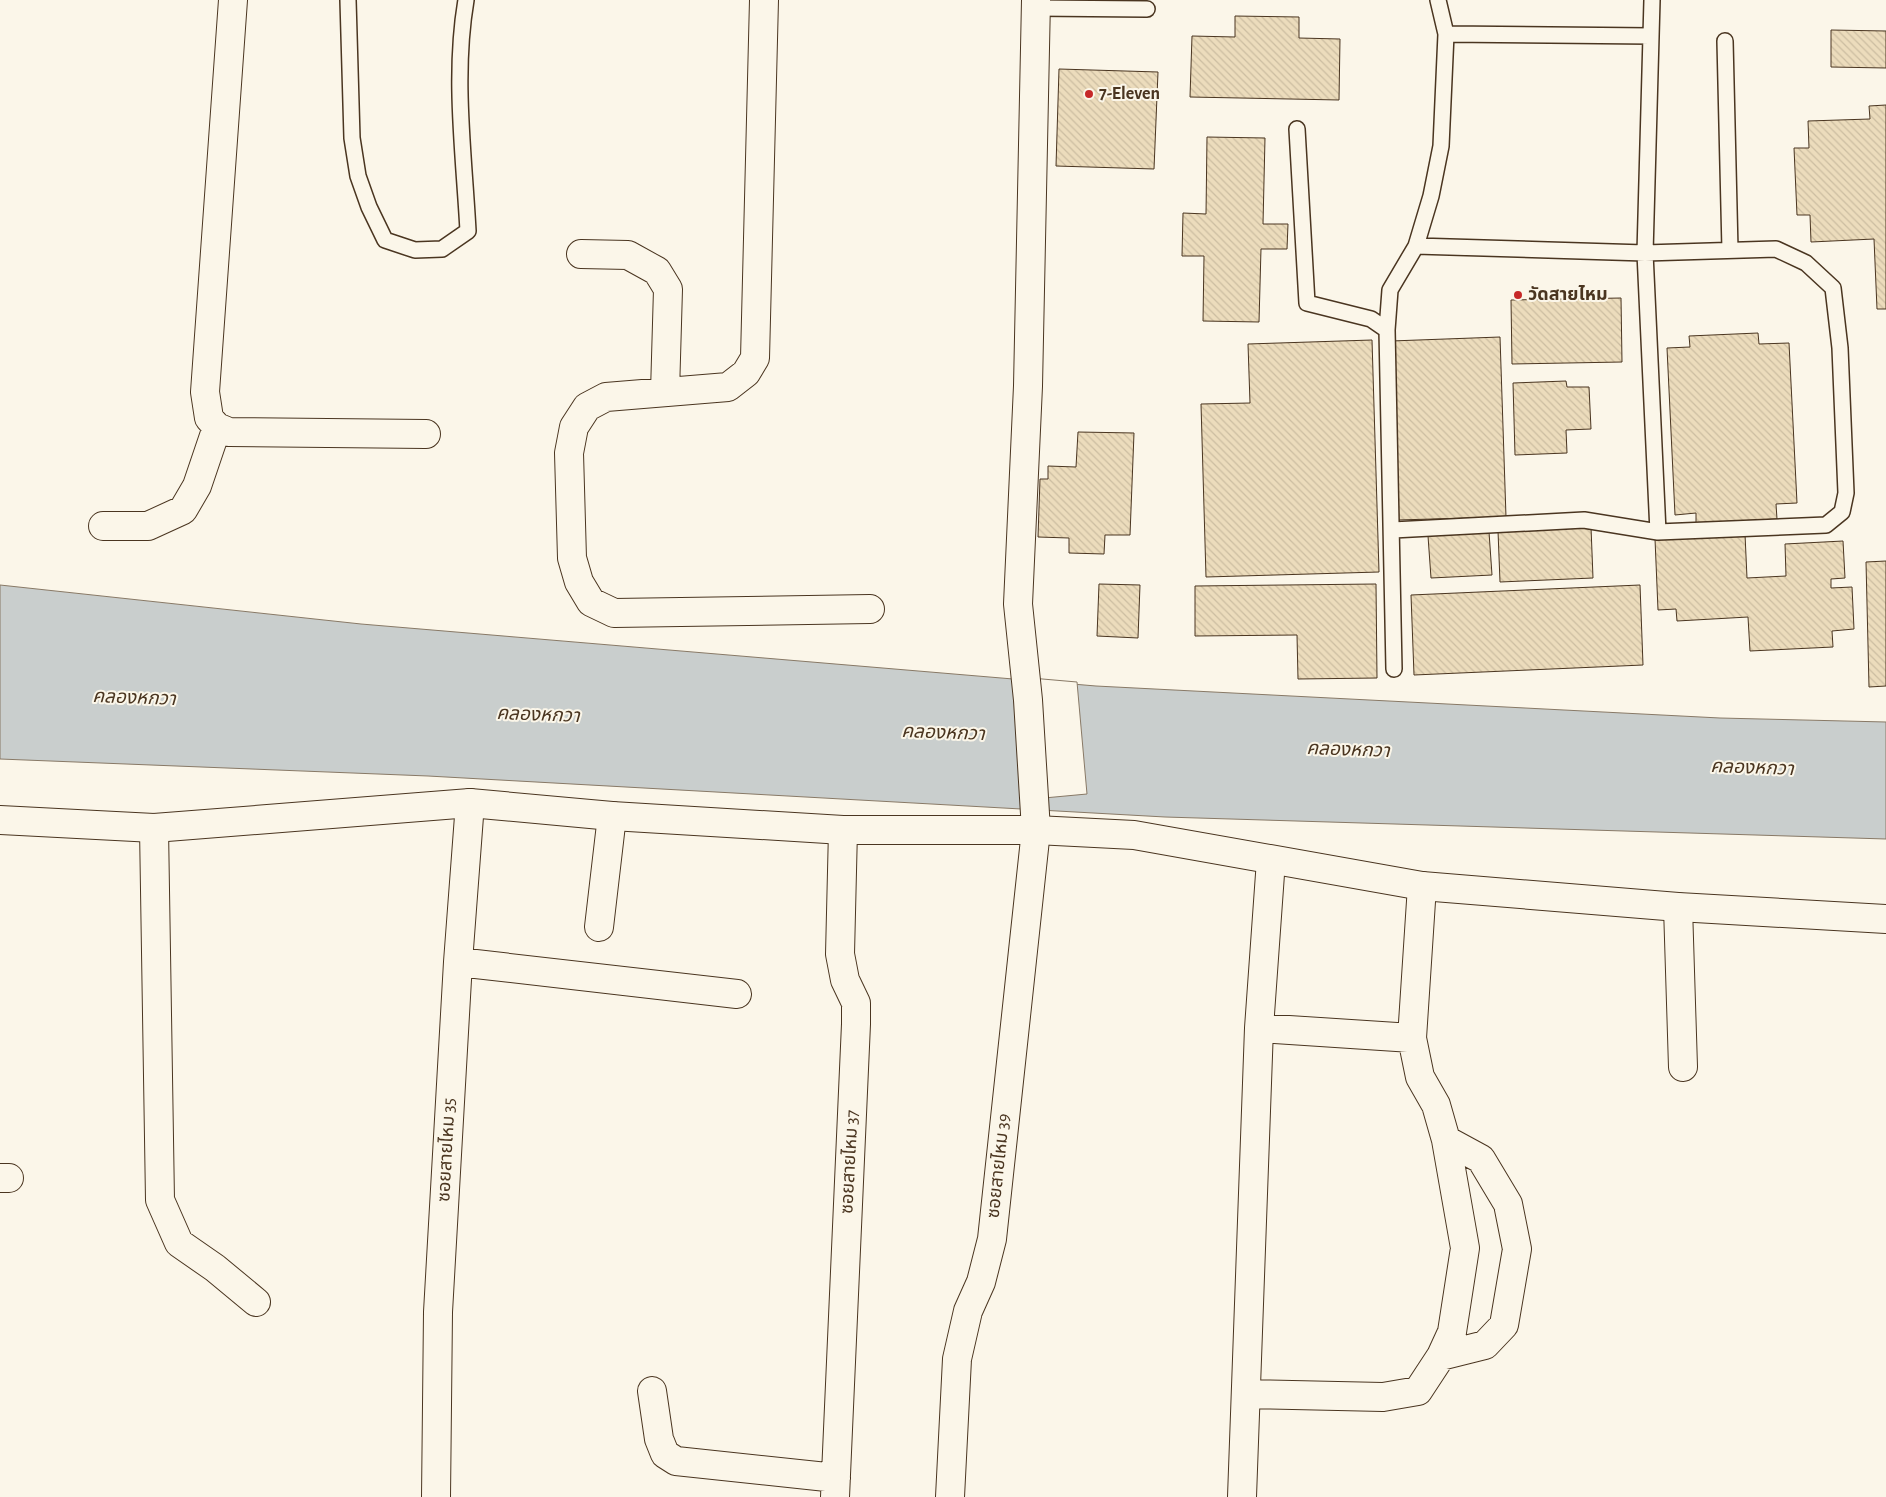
<svg xmlns="http://www.w3.org/2000/svg" width="1886" height="1497" viewBox="0 0 1886 1497" font-family="'Alegreya Sans','Noto Sans Thai',sans-serif">
<defs>
<pattern id="building-back-hatch" width="6" height="6" patternUnits="userSpaceOnUse" patternTransform="scale(1.25)"><rect width="6" height="6" fill="#ecdcbc"/><path d="M-1 5l2 2M0 0l6 6M5-1l2 2" fill="none" stroke="#ccbda1"/></pattern>
</defs>
<rect width="100%" height="100%" fill="#fbf6e9"/>
<path fill="#c9cecd" stroke="#887966" d="M 0,585 L 361,624 L 1096,686 L 1720,718 L 1886,722 L 1886,839 L 1165,817 L 428,776 L 0,759 Z"/>
<path fill="#fbf6e9" stroke="#887966" d="M 1031,678 L 1077,682 L 1087,794 L 1044,798 Z"/>
<path fill="url(#building-back-hatch)" stroke="#4a3520" d="M 1235,16 L 1299,17 L 1299,38 L 1340,39 L 1339,100 L 1190,97 L 1192,36 L 1235,37 Z
M 1831,30 L 1886,31 L 1886,68 L 1831,67 Z
M 1059,69 L 1158,72 L 1154,169 L 1056,166 Z
M 1886,105 L 1886,309 L 1877,309 L 1874,239 L 1811,242 L 1810,215 L 1797,215 L 1794,148 L 1809,148 L 1808,121 L 1870,119 L 1869,106 Z
M 1207,137 L 1265,138 L 1263,224 L 1288,224 L 1287,249 L 1261,249 L 1259,322 L 1203,321 L 1204,256 L 1182,256 L 1183,213 L 1206,214 Z
M 1621,298 L 1622,362 L 1512,364 L 1511,300 Z
M 1758,333 L 1759,344 L 1789,343 L 1797,503 L 1776,504 L 1777,519 L 1696,523 L 1696,513 L 1675,515 L 1667,348 L 1690,347 L 1689,336 Z
M 1500,337 L 1506,517 L 1397,520 L 1391,341 Z
M 1372,340 L 1379,572 L 1206,577 L 1201,404 L 1250,403 L 1248,344 Z
M 1566,381 L 1567,387 L 1589,387 L 1591,429 L 1566,430 L 1567,453 L 1515,455 L 1513,383 Z
M 1078,432 L 1134,433 L 1130,535 L 1105,535 L 1104,554 L 1069,553 L 1069,538 L 1038,537 L 1040,479 L 1048,479 L 1048,466 L 1076,467 Z
M 1591,527 L 1593,578 L 1500,582 L 1498,531 Z
M 1489,532 L 1492,575 L 1431,578 L 1428,536 Z
M 1745,534 L 1747,578 L 1786,576 L 1785,544 L 1843,541 L 1845,578 L 1831,579 L 1831,588 L 1852,587 L 1854,629 L 1832,631 L 1833,647 L 1750,651 L 1748,617 L 1677,621 L 1676,609 L 1658,610 L 1655,539 Z
M 1886,561 L 1886,686 L 1869,687 L 1866,562 Z
M 1099,584 L 1140,585 L 1138,638 L 1097,636 Z
M 1376,584 L 1377,678 L 1298,679 L 1297,635 L 1195,636 L 1195,586 Z
M 1640,585 L 1643,665 L 1414,675 L 1411,595 Z"/>
<g fill="none" stroke-linecap="round" stroke-linejoin="round">
<defs>
<path id="service" d="M 348,0 L 352,138 L 358,176 L 369,207 L 385,240 L 415,250 L 442,249 L 468,231 C 464,155 453,76 466,0
M 1652,0 L 1645,253 L 1658,532
M 1035,8 L 1147,9
M 1446,34 L 1651,36
M 1725,41 L 1730,250
M 1297,129 L 1307,303 L 1371,319 L 1387,330
M 1393,530 L 1584,520 L 1658,532 L 1826,525 L 1842,512 L 1846,493 L 1840,348 L 1833,288 L 1806,263 L 1776,249 L 1645,253 L 1416,246
M 1394,669 L 1387,330 L 1390,290 L 1416,246 L 1431,196 L 1441,146 L 1446,34 L 1438,0"/>
<path id="minor" d="M 233,0 L 205,392 L 209,418 L 217,427 L 229,432 L 426,434
M 764,0 L 755,358 L 746,373 L 728,387 L 606,397 L 587,407 L 574,427 L 569,453 L 572,558 L 579,582 L 591,602 L 614,613 L 870,609
M 581,254 L 628,255 L 657,271 L 668,289 L 665,392
M 103,526 L 148,526 L 183,510 L 197,486 L 217,427
M 154,828 L 160,1200 L 179,1243 L 215,1268 L 256,1302
M 1678,907 L 1683,1067
M 599,927 L 612,816
M 458,962 L 737,994
M 1259,1028 L 1412,1038
M 0,1178 L 9,1178
M 1441,1356 L 1485,1345 L 1504,1325 L 1517,1249 L 1508,1204 L 1481,1159 L 1446,1140
M 652,1391 L 659,1439 L 665,1454 L 676,1461 L 836,1478
M 1246,1394 L 1383,1397 L 1418,1391 L 1441,1356 L 1452,1332 L 1465,1248 L 1446,1140 L 1436,1105 L 1420,1077 L 1412,1038 L 1422,886
M 436,1497 L 438,1312 L 458,962 L 470,803
M 835,1497 L 856,1024 L 856,1003 L 845,980 L 840,954 L 843,830
M 950,1497 L 957,1359 L 968,1311 L 981,1282 L 992,1239 L 1036,830 L 1028,700 L 1018,604 L 1028,386 L 1036,0
M 1242,1497 L 1259,1028 L 1271,860"/>
<path id="tertiary" d="M 0,820 L 154,828 L 470,803 L 612,816 L 843,830 L 1036,830 L 1134,835 L 1422,886 L 1678,907 L 1886,919"/>
</defs>
<use href="#service" stroke="#4a3520" stroke-width="18"/>
<use href="#minor" stroke="#4a3520" stroke-width="30"/>
<use href="#tertiary" stroke="#4a3520" stroke-width="30"/>
<use href="#service" stroke="#fbf6e9" stroke-width="15"/>
<use href="#minor" stroke="#fbf6e9" stroke-width="28"/>
<use href="#tertiary" stroke="#fbf6e9" stroke-width="28"/>
</g>
<g fill="#c62828" stroke="#fbf6e9" stroke-width="2">
<circle cx="1089" cy="94" r="5"/>
<circle cx="1518" cy="295" r="5"/>
</g>
<g text-anchor="middle" dominant-baseline="central" stroke-width="4" stroke-linejoin="round" paint-order="stroke">
<g font-size="18" font-weight="bold" fill="#4a3520" stroke="#fbf6e9" text-anchor="start">
<text x="1099" y="94">7-Eleven</text>
<text x="1528" y="295">วัดสายไหม</text>
</g>
<g font-size="18" fill="#4a3520" stroke="#fbf6e9">
<text transform="translate(447 1150) rotate(-87)">ซอยสายไหม 35</text>
<text transform="translate(850 1162) rotate(-87)">ซอยสายไหม 37</text>
<text transform="translate(999 1166) rotate(-84)">ซอยสายไหม 39</text>
</g>
<g font-size="19" font-style="italic" fill="#4a3520" stroke="#fbf6e9">
<text transform="translate(134 698) rotate(2)">คลองหกวา</text>
<text transform="translate(538 715) rotate(2)">คลองหกวา</text>
<text transform="translate(943 733) rotate(2)">คลองหกวา</text>
<text transform="translate(1348 750) rotate(2)">คลองหกวา</text>
<text transform="translate(1752 768) rotate(2)">คลองหกวา</text>
</g>
</g>
</svg>
